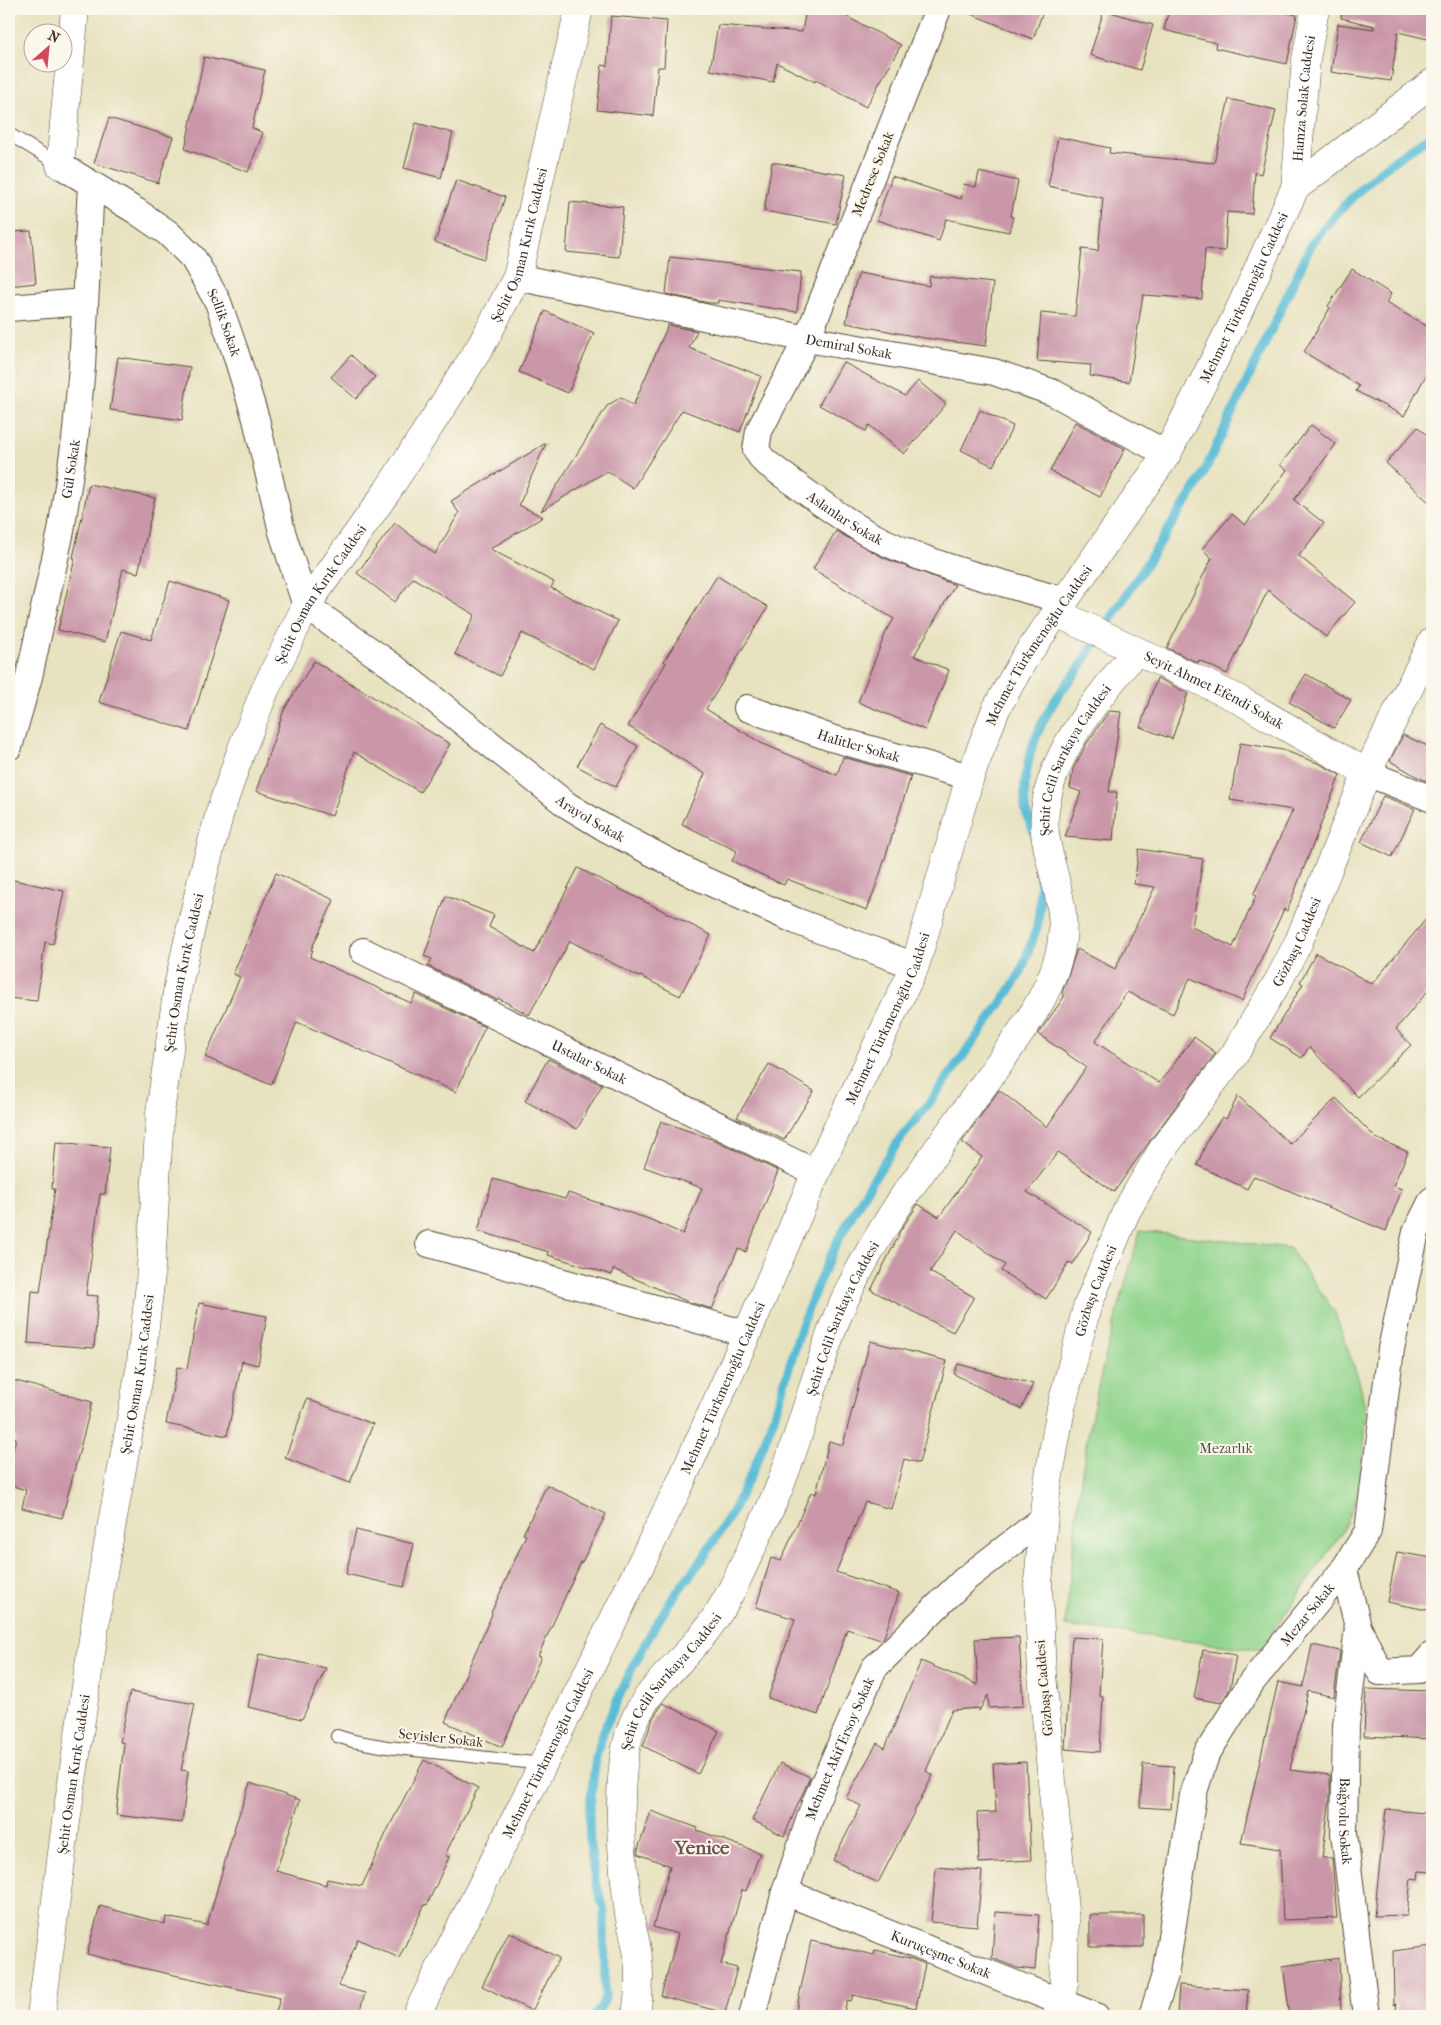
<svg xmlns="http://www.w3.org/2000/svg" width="1441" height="2025" viewBox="0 0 1441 2025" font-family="'IM FELL French Canon',serif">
<rect width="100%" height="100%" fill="#fbf7ec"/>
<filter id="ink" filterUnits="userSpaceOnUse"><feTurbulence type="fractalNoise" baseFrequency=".02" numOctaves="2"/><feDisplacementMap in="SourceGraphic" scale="10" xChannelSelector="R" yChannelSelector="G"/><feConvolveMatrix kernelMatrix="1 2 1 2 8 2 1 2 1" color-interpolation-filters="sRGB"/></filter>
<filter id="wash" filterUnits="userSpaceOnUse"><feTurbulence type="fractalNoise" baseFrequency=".0096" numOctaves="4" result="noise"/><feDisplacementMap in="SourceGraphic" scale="20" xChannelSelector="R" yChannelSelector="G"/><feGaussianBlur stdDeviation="1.12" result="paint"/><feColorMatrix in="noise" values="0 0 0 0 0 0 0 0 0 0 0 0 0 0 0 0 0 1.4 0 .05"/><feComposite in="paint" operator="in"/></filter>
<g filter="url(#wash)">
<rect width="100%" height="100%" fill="#e7e2bf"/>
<path fill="#91d48c" stroke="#667f55" d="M 1140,1231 L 1290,1248 L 1334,1311 L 1360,1383 L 1366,1414 L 1363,1466 L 1356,1499 L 1341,1534 L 1260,1650 L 1065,1626 C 1070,1577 1074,1527 1081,1479 C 1092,1395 1117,1312 1140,1231 Z"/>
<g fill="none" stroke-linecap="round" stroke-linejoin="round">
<path stroke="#58bcd6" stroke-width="9" d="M 1035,836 C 1033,827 1026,817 1025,807 C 1021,755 1045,708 1078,670 L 1201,479 L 1312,243 C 1345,201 1384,162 1432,136
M 595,2016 L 605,1999 L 604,1910 L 595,1879 L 590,1845 L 589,1813 L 596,1757 L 604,1730 L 632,1668 L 651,1633 L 671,1600 L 703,1558 L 731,1514 L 754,1468 L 773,1420 L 802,1325 L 819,1281 L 839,1238 L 867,1189 L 898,1142 L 933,1098 L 1008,993 L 1021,972 L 1037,927 L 1040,903 L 1040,869"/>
</g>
<g id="blocks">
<path fill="#ca97a9" d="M 806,9 L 832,9 L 901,45 L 866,107 L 816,80 L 815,82 L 777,63 L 773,82 L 710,70 L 718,25 L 802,32 Z
M 961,9 L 1044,9 L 1033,39 L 961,10 Z
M 1169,9 L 1269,9 L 1297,15 L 1287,64 L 1215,48 L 1216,43 L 1164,30 Z
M 1342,9 L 1432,9 L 1432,40 L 1398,32 L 1391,81 L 1331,72 L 1338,24 L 1374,29 L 1374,26 L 1341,18 Z
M 1104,10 L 1153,25 L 1140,70 L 1090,55 Z
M 611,16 L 667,21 L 664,67 L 658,67 L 653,116 L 597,110 L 602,65 L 607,66 Z
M 204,57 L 265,70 L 252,128 L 263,133 L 248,172 L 185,149 Z
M 1229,99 L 1276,110 L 1261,174 L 1255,172 L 1252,214 L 1227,212 L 1225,251 L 1205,249 L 1202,299 L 1143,295 L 1129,382 L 1090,376 L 1091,365 L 1037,361 L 1041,313 L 1075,316 L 1082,249 L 1098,251 L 1103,198 L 1048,186 L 1058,137 L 1110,148 L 1109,153 L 1214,163 Z
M 109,118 L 173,137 L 158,183 L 94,163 Z
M 416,123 L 453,133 L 441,178 L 404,168 Z
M 772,162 L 846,175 L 836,224 L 764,211 Z
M 979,172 L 1018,181 L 1011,216 L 1013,217 L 1009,232 L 946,219 L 939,241 L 877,220 L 892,176 L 961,199 L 964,184 L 976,187 Z
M 456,180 L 505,197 L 484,259 L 435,242 Z
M 570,202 L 623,207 L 619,257 L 566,252 Z
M 31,231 L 36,283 L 9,286 L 9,232 Z
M 670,257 L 801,272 L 797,312 L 718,300 L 718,303 L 709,303 L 666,294 Z
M 1352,269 L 1391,294 L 1386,303 L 1432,329 L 1432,364 L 1404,416 L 1356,391 L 1359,386 L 1304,352 L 1330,308 L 1328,306 Z
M 859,273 L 929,286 L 930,276 L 993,283 L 986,346 L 924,338 L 846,323 L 852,294 Z
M 545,311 L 594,333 L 568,393 L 519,372 Z
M 668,325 L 697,331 L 689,348 L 761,376 L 740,432 L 682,410 L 633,488 L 607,471 L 541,511 L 607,406 L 621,397 L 633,406 Z
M 351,355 L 375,377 L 356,399 L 331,377 Z
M 118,357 L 190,367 L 182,420 L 110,410 Z
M 843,362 L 905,396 L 918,381 L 946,404 L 904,454 L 869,425 L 866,431 L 819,405 Z
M 980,410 L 1013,426 L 993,466 L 961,450 Z
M 1075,422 L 1125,449 L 1100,497 L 1050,471 Z
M 1311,425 L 1336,444 L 1294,500 L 1324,523 L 1299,556 L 1355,602 L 1326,637 L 1268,590 L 1227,674 L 1199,660 L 1198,663 L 1167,648 L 1212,558 L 1202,549 L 1232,514 L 1245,525 L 1287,470 L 1280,465 Z
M 1418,427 L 1432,440 L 1432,505 L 1386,463 Z
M 546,443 L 519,505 L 543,517 L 490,549 L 554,582 L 551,588 L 618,621 L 594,669 L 522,633 L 500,676 L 455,654 L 475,615 L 413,578 L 395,602 L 357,573 L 395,523 L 435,554 L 459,513 L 451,501 Z
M 89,484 L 155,498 L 138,573 L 123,569 L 105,642 L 58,630 L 75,558 L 73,558 Z
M 836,531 L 884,558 L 955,585 L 914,656 L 949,670 L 925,730 L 858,702 L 886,632 L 894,619 L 813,569 Z
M 717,576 L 768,607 L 706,709 L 761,743 L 837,775 L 843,757 L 911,776 L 879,877 L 867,910 L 787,879 L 784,885 L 732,861 L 737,851 L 682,824 L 705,774 L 628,726 L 666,663 L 664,661 Z
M 170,581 L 229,600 L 189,731 L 99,702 L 121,631 L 151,640 Z
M 314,661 L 450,744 L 420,792 L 354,752 L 332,816 L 256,791 L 284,710 Z
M 1306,674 L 1351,700 L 1334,728 L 1289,702 Z
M 1157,678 L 1188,693 L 1172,739 L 1140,727 Z
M 1109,711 L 1121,712 L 1109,792 L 1117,792 L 1113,841 L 1065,837 L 1081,792 L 1070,788 L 1073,769 L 1087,743 Z
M 600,725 L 638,746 L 616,787 L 577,766 Z
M 1403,735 L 1432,748 L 1432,783 L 1418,777 L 1390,761 Z
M 1240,743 L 1283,750 L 1320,764 L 1340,775 L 1287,911 L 1284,909 L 1242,1001 L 1190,978 L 1173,1014 L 1127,992 L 1095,1042 L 1159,1083 L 1194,1037 L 1216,1053 L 1152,1138 L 1114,1192 L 1058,1152 L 1027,1192 L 1092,1232 L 1073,1264 L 1069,1262 L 1046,1299 L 1001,1271 L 1005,1265 L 957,1230 L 930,1272 L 974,1297 L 953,1332 L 871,1290 L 899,1235 L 898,1234 L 918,1204 L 939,1217 L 982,1157 L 962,1142 L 999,1090 L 1047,1127 L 1086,1067 L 1038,1034 L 1064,997 L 1062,993 L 1077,949 L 1115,969 L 1155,887 L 1134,884 L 1139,849 L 1203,859 L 1192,927 L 1233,947 L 1256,896 L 1253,895 L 1293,810 L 1230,800 Z
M 1383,796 L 1415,809 L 1392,857 L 1361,842 Z
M 578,868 L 711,935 L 680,996 L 640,976 L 639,977 L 570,941 L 529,1015 L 498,998 L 497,1000 L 428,966 L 432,959 L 424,956 L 446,896 L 494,915 L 489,927 L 534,953 Z
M 276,873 L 334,900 L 311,950 L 313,950 L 310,957 L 411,1003 L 416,994 L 485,1027 L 456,1092 L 297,1022 L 271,1085 L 205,1057 L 240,977 L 233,974 Z
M 9,879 L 64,891 L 53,944 L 45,942 L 37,1001 L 9,998 Z
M 1432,912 L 1432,986 L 1396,1029 L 1411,1045 L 1358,1097 L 1309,1047 L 1302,1058 L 1270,1038 L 1303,984 L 1300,982 L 1316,953 L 1372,984 Z
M 548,1059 L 602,1085 L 577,1129 L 525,1101 Z
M 769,1064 L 814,1091 L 784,1140 L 737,1117 Z
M 1238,1096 L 1290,1144 L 1336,1098 L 1376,1138 L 1408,1152 L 1393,1186 L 1402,1189 L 1386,1231 L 1254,1176 L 1247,1189 L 1197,1165 L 1209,1137 L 1222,1117 L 1226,1119 Z
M 661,1121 L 717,1141 L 778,1171 L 746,1252 L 738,1249 L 712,1309 L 686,1301 L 613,1269 L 612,1275 L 548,1255 L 549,1252 L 478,1231 L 493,1179 L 565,1199 L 568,1193 L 649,1219 L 683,1234 L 702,1188 L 644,1167 Z
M 56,1142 L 110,1147 L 105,1194 L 100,1194 L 86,1295 L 98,1296 L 94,1348 L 28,1343 L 32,1291 L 40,1292 L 55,1189 L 52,1189 Z
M 199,1303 L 267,1316 L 258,1365 L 242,1361 L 227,1436 L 166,1424 L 177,1367 L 187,1369 Z
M 870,1341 L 947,1361 L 919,1463 L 904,1459 L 891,1509 L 865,1502 L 836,1572 L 899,1593 L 884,1637 L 881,1640 L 847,1629 L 818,1715 L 768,1698 L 795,1619 L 756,1607 L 771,1558 L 781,1561 L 811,1492 L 816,1494 L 829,1441 L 843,1445 Z
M 958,1364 L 1033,1384 L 1021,1409 L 954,1374 Z
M 9,1379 L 92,1402 L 62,1518 L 22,1508 L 26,1490 L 9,1485 L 9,1465 L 16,1438 L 9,1436 Z
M 307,1399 L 373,1424 L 350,1483 L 285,1458 Z
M 547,1485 L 606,1514 L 582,1562 L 581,1562 L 538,1656 L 541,1657 L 502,1747 L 445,1722 L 492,1614 L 491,1613 L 526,1535 L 523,1534 Z
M 356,1530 L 414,1544 L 404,1587 L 346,1574 Z
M 1397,1552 L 1432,1558 L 1432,1611 L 1387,1602 Z
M 1019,1637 L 1023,1706 L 989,1708 L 988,1695 L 979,1711 L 979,1708 L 952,1710 L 926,1771 L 933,1775 L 878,1883 L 833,1860 L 861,1806 L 846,1798 L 877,1743 L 885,1748 L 921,1661 L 978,1685 L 975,1639 Z
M 1072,1637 L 1103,1639 L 1099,1695 L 1103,1696 L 1100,1752 L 1065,1749 Z
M 1312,1645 L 1340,1651 L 1334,1697 L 1308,1691 L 1290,1770 L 1330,1775 L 1330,1798 L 1322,1858 L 1332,1858 L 1337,1918 L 1283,1920 L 1280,1849 L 1241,1843 L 1278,1682 L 1303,1687 Z
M 1203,1650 L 1236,1655 L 1230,1689 L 1221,1703 L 1194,1698 Z
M 259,1654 L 326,1668 L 302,1719 L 248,1707 Z
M 1366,1689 L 1432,1691 L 1432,1739 L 1364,1736 Z
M 130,1692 L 195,1704 L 181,1770 L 188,1771 L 182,1823 L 116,1815 L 124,1743 L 120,1742 Z
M 663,1703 L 719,1731 L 698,1774 L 643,1746 L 653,1718 Z
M 424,1760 L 478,1788 L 445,1855 L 449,1857 L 427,1905 L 425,1904 L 399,1958 L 358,1939 L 338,1986 L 365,1993 L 358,2016 L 275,2016 L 280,1998 L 142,1968 L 87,1954 L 100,1906 L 165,1924 L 166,1917 L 207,1925 L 235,1826 L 250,1783 L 300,1800 L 276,1871 L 326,1885 L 327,1879 L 362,1886 L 388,1829 Z
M 1026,1762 L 1031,1860 L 979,1863 L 977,1813 L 996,1812 L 993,1764 Z
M 780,1763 L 810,1777 L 784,1836 L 752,1820 Z
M 1143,1764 L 1174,1766 L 1171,1809 L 1140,1807 Z
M 1386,1809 L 1432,1814 L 1432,1872 L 1419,1871 L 1418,1879 L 1411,1878 L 1407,1915 L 1374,1916 Z
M 651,1811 L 698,1828 L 697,1830 L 760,1853 L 746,1891 L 742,1890 L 721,1964 L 737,1968 L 725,2013 L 661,1996 L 678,1934 L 653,1927 L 670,1866 L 638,1854 L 638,1849 Z
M 936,1867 L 982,1871 L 977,1926 L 931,1922 Z
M 995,1912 L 1039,1915 L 1035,1970 L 1017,1968 L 992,1958 Z
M 1090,1915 L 1143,1915 L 1143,1947 L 1090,1947 Z
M 509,1932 L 559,1958 L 532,2011 L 482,1986 Z
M 811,1941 L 874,1955 L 875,1950 L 909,1958 L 925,1964 L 916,2008 L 853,1995 L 851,2001 L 847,2000 L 843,2016 L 795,2016 Z
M 1432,1946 L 1432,2016 L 1395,2016 L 1397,2004 L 1394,2005 L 1393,1951 Z
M 1339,1958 L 1341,2011 L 1290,2016 L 1283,1966 Z
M 1179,1985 L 1248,1990 L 1246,2016 L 1177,2016 Z"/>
</g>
</g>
<g filter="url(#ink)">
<use href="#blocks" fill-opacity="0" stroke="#554636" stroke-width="1"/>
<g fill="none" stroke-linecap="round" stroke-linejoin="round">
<defs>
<path id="lane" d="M 9,134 L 60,165
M 337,1736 L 353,1741 L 387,1747 L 543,1764"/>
<g id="street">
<path id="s1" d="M 938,9 L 807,339 L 759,431 L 756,450 L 764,461 C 798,486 831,512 867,533 C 928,566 999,581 1065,601"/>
<path id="s2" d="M 60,165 L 136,211 L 168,233 L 193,258 L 218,302 L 235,351 L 256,419 L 282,532 L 306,606 L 391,665 L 567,805 L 605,828 L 702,879 L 796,921 L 915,966"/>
<path id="s3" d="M 517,277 L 807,339 L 994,372 L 1054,393 L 1167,454"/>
<path d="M 9,308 L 85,302"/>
<path id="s4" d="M 747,708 L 831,738 L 970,777"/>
<path id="s5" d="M 9,747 L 29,677 L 61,531 L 75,440 L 82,367 L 91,184"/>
<path d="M 1367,773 L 1432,799"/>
<path id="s6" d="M 363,951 L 816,1173"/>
<path d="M 429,1244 L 747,1334"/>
<path d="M 1344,1569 L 1358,1627 L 1380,1672 L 1419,1670 L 1432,1655"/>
<path id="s7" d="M 1358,1627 L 1346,1725 L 1344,1833 L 1366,2016"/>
<path id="s8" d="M 785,1892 L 1096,2016"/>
<path id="s9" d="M 752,2016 L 785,1892 L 815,1803 L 874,1668 L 964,1580 L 1043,1519"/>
<path id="s10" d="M 1152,2016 L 1165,1975 L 1193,1795 L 1206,1755 L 1251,1683 L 1344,1569 L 1368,1531 L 1391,1349 L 1416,1232 L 1432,1200"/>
</g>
<g id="secondary">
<path d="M 60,165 L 75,9"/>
<path id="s11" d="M 1295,188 L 1306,60 L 1315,9"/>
<path id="s12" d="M 1057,613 L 1236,698 L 1367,773"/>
<path id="s13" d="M 41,2016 L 66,1822 L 102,1578 L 140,1370 L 150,1283 L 160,1113 L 178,986 L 201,883 L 220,812 L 241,751 L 265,690 L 306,606 L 386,493 L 442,407 L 482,344 L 517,277 L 579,9"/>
<path id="s14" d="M 416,2016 L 543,1764 L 679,1486 L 747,1334 L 816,1173 L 915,966 L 970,777 L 996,709 L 1024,659 L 1167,454 L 1237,315 L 1295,188 L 1432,83"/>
<path id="s15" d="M 636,2016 C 639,1997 640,1978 638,1958 C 637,1943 632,1929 629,1914 C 622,1863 616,1799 626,1748 C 636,1691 680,1668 711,1624 C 729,1599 742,1569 755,1541 C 765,1519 776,1498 784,1475 C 803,1425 816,1372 835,1322 C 853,1277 878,1236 904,1196 C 933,1156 961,1116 990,1076 C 1016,1038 1045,1004 1058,959 C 1072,912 1051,879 1045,833 C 1038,766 1097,700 1135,652"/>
<path id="s16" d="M 1057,2016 L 1064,1983 L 1065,1921 L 1042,1674 L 1038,1584 L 1046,1493 L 1061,1408 L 1087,1307 L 1126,1212 L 1143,1182 L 1164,1147 L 1234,1055 L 1280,978 L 1299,941 L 1367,773 L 1432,642"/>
</g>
</defs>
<use href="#lane" stroke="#554636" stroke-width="14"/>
<use href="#street" stroke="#554636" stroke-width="28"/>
<use href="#secondary" stroke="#554636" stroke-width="29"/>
<use href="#lane" stroke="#fff" stroke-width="12"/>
<use href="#street" stroke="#fff" stroke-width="26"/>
<use href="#secondary" stroke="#fff" stroke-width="28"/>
</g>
</g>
<g text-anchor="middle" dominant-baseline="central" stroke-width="4" stroke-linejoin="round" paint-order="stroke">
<g font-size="14" fill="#3b2a1e" stroke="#fbf7ec">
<text stroke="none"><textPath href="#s11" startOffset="90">Hamza Solak Caddesi</textPath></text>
<text transform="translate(873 174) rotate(-68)">Medrese Sokak</text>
<text stroke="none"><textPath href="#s13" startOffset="1865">Şehit Osman Kırık Caddesi</textPath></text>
<text stroke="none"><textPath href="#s14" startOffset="1914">Mehmet Türkmenoğlu Caddesi</textPath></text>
<text stroke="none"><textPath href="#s2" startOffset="235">Sellik Sokak</textPath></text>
<text stroke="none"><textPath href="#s3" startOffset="339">Demiral Sokak</textPath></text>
<text stroke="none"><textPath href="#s5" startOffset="285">Gül Sokak</textPath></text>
<text stroke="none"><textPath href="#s1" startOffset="591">Aslanlar Sokak</textPath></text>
<text stroke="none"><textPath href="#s13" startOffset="1460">Şehit Osman Kırık Caddesi</textPath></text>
<text stroke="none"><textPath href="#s14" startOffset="1509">Mehmet Türkmenoğlu Caddesi</textPath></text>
<text stroke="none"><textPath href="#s12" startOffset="175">Seyit Ahmet Efendi Sokak</textPath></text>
<text stroke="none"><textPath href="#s4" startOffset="118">Halitler Sokak</textPath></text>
<text stroke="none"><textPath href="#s15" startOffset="1386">Şehit Celil Sarıkaya Caddesi</textPath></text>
<text stroke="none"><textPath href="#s2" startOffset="886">Arayol Sokak</textPath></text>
<text stroke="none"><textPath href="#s16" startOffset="1139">Gözbaşı Caddesi</textPath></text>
<text stroke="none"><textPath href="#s13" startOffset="1054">Şehit Osman Kırık Caddesi</textPath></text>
<text stroke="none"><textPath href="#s14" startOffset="1104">Mehmet Türkmenoğlu Caddesi</textPath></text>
<text stroke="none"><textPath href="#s6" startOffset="252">Ustalar Sokak</textPath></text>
<text stroke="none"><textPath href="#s16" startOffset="734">Gözbaşı Caddesi</textPath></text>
<text stroke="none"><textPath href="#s15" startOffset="756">Şehit Celil Sarıkaya Caddesi</textPath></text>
<text stroke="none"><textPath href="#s13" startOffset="649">Şehit Osman Kırık Caddesi</textPath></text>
<text stroke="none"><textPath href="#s14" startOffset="699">Mehmet Türkmenoğlu Caddesi</textPath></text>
<text stroke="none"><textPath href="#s10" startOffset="441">Mezar Sokak</textPath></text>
<text stroke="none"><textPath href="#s15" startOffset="351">Şehit Celil Sarıkaya Caddesi</textPath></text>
<text transform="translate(1044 1688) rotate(-95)">Gözbaşı Caddesi</text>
<text transform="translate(441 1738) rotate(6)">Seyisler Sokak</text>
<text stroke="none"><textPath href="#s9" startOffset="282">Mehmet Akif Ersoy Sokak</textPath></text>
<text stroke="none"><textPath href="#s14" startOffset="294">Mehmet Türkmenoğlu Caddesi</textPath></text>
<text stroke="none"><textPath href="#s13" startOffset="244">Şehit Osman Kırık Caddesi</textPath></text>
<text stroke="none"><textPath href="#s7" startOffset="195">Bağyolu Sokak</textPath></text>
<text stroke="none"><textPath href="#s8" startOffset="168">Kuruçeşme Sokak</textPath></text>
</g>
<g font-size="14" fill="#50543a" stroke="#fbf7ec">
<text x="1226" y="1448">Mezarlık</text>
</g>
<g font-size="19" font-weight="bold" fill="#6d504f" stroke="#fbf7ec">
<text x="702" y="1848">Yenice</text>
</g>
</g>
<rect width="1441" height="2025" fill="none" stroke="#fbf7ec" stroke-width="30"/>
<g transform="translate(48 48) rotate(27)"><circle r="24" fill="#fbf7ec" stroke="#aea59a"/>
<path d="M0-4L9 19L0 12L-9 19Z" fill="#d1495b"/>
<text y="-8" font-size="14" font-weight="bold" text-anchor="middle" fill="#3b2a1e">N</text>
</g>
</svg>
